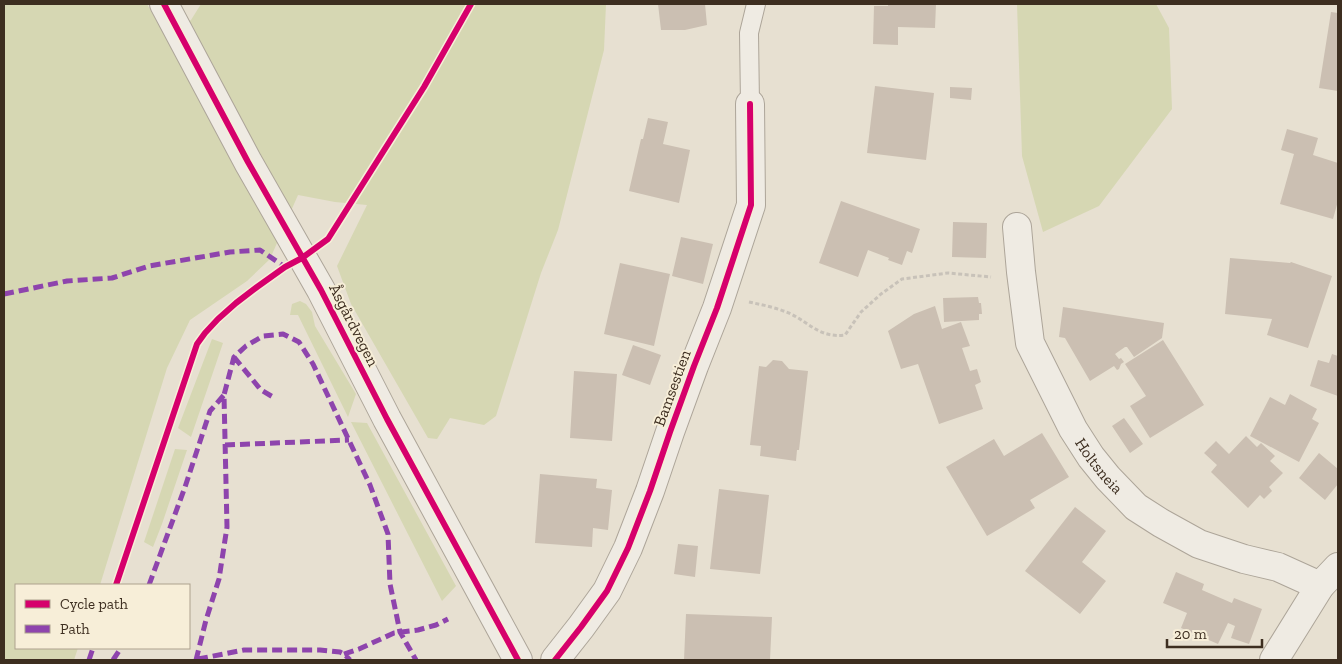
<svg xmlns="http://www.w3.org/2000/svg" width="1342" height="664" viewBox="0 0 1342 664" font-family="'Zilla Slab',serif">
<rect width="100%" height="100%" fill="#e7e0d1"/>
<path fill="#d6d7b3" d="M 4,4 L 147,4 L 165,36 L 191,20 L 201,4 L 606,4 L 604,50 L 558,230 L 541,273 L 496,416 L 484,425 L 450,418 L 437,439 L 428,438 L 351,304 L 337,266 L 367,205 L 335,202 L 298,195 L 270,259 L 247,281 L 190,320 L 167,368 L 100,585 L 16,585 L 16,648 L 78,648 L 74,660 L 4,660 Z
M 1017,4 L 1156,4 L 1169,28 L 1172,109 L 1099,206 L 1043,232 L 1022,156 Z
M 300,301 L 306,304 L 312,312 L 315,326 L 356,394 L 348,417 L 298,315 L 290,315 L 292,304 Z
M 212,339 L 223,343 L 191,437 L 178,428 Z
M 351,422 L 367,423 L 456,586 L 442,601 Z
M 175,449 L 187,450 L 162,524 L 153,547 L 144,542 Z"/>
<path fill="#cbbfb2" d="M 658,4 L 705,4 L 707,25 L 685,30 L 661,30 Z
M 888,4 L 936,4 L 935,28 L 898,27 L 898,45 L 873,44 L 874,6 L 888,6 Z
M 1331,12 L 1338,13 L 1338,91 L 1319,88 Z
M 875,86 L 934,93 L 926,160 L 867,153 Z
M 950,87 L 972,88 L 971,100 L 950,98 Z
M 648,118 L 668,122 L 663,144 L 690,150 L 679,203 L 629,191 L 641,139 L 643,139 Z
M 1287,129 L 1318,138 L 1313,155 L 1338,163 L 1338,201 L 1333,219 L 1280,204 L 1294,154 L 1281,150 Z
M 841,201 L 920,229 L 912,253 L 907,251 L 902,265 L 888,260 L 889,258 L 868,250 L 858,277 L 819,263 Z
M 953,222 L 987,223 L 986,258 L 952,257 Z
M 681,237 L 713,244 L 703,284 L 672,276 Z
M 1230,258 L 1290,263 L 1291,262 L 1332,276 L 1308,348 L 1267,335 L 1272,319 L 1225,314 Z
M 620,263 L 670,274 L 654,346 L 604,334 Z
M 978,297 L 979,303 L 981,303 L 982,314 L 979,314 L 979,320 L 944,322 L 943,298 Z
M 935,306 L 942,329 L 961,322 L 970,346 L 962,348 L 970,371 L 977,369 L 981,382 L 975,385 L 983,409 L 939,424 L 918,364 L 901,369 L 888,331 L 914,314 Z
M 1063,307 L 1164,323 L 1162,338 L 1134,357 L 1127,347 L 1125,347 L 1115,354 L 1119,359 L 1121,358 L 1124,362 L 1121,364 L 1119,369 L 1117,370 L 1114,366 L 1090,381 L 1065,338 L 1059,337 Z
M 1163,340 L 1204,405 L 1150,438 L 1130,406 L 1146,396 L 1125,364 Z
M 633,345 L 661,355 L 650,385 L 622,375 Z
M 1332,354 L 1338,356 L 1338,396 L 1310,386 L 1318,360 L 1329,363 Z
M 773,360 L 782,361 L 789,369 L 808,371 L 799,450 L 797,450 L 796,461 L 760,456 L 761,446 L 750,445 L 759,366 L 766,367 Z
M 574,371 L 617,374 L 612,441 L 570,438 Z
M 1290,394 L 1317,409 L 1312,419 L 1319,423 L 1299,462 L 1250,436 L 1270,397 L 1285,405 Z
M 1124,418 L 1143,444 L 1130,453 L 1112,426 Z
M 1042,433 L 1069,477 L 1030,500 L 1035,508 L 987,536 L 946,467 L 994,439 L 1004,456 Z
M 1246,436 L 1257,447 L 1261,443 L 1275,456 L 1270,461 L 1283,473 L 1269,487 L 1272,491 L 1264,499 L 1260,495 L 1248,508 L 1211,472 L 1217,465 L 1204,453 L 1216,441 L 1229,454 Z
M 1319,453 L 1338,469 L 1338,484 L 1325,500 L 1299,478 Z
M 540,474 L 597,479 L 596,488 L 612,490 L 608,530 L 593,528 L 592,547 L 535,543 Z
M 719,489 L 769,495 L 760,574 L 710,569 Z
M 1075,507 L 1106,531 L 1082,562 L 1106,581 L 1080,614 L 1025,571 Z
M 678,544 L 698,546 L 695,577 L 674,574 Z
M 1176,572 L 1204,584 L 1202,590 L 1232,603 L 1234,598 L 1262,609 L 1249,644 L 1231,638 L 1235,626 L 1228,623 L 1218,644 L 1181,628 L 1187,613 L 1163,603 Z
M 686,614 L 772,617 L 770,660 L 684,660 Z"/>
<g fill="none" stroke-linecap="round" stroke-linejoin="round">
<defs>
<path id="lane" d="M 750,104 L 749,33 L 756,4"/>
<g id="street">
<path d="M 164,4 L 248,162 L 321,290 L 387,419 L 518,660"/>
<path id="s1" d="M 1017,227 L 1021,272 L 1030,343 L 1073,429 L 1091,457 L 1108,478 L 1136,507 L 1161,523 L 1199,544 L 1244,559 L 1278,567 L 1320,586"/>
<path d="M 555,660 L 581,627 L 607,591 L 628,548 L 650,491 L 670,432 L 694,366 L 717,308 L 751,205 L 750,104"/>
<path d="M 1274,660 L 1320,586 L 1338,567"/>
</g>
</defs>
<use href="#lane" stroke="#ada599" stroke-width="20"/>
<use href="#street" stroke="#ada599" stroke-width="30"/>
<path stroke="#c8c2b9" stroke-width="3" stroke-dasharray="4 2.5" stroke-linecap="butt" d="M 749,302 C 763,305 778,308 791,314 C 811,324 820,338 845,335 L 861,312 L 881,294 L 902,279 L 948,273 L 991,277
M 198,659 L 198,660"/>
<use href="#lane" stroke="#efebe3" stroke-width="18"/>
<use href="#street" stroke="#efebe3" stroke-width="28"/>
<path stroke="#8e44ad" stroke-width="5" stroke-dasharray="10 5" stroke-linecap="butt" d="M 4,294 L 67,281 L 112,278 L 149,266 L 230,252 L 260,250 L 285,267
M 234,357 L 261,390 L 273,397
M 225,445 L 349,440
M 149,585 L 185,487 L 210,411 L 224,395
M 344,654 L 359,649 L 394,633 L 418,630 L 436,625 L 448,619
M 198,659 L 244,650 L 320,650 L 340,652 L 344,654 L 350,660
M 89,660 L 93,648
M 113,660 L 121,648
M 196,660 L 206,620 L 219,579 L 227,527 L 224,395 L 234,357 L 246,346 L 263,336 L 283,334 L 299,342 L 313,364 L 370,485 L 388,534 L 390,584 L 400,632 L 416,660"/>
<defs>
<path id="cycleway" d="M 164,4 L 248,162 L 321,290 L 387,419 L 518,660
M 116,585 L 197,344 L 205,333 L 218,319 L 236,303 L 257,287 L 285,267 L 302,258 L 328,239 L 424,87 L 471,4
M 555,660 L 581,627 L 607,591 L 628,548 L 650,491 L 670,432 L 694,366 L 717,308 L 751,205 L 750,104"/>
</defs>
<use href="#cycleway" stroke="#f7eed8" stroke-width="9"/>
<use href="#cycleway" stroke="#d6006c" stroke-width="6"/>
</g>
<g text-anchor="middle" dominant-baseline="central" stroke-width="4" stroke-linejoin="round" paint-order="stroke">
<g font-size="16" fill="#3d2e20" stroke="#f7eed8">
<text transform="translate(354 325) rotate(63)">Åsgårdvegen</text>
<text transform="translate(672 388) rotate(-70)">Bamsestien</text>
<text stroke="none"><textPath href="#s1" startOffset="258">Holtsneia</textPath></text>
</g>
</g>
<rect width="1342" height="664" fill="none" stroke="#3d2e20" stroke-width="10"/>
<rect x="15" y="584" width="175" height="65" fill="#f7eed8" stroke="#ada18e"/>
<rect x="25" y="600" width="25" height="8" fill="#d6006c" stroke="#ada18e"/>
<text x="60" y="609" font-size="15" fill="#3d2e20">Cycle path</text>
<rect x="25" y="625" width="25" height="8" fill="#8e44ad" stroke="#ada18e"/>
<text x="60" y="634" font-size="15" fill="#3d2e20">Path</text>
<path d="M1167 639v8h95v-8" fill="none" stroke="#3d2e20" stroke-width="2.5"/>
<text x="1174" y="639" font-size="15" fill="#3d2e20" stroke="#f7eed8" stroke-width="4" paint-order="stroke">20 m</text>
</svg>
